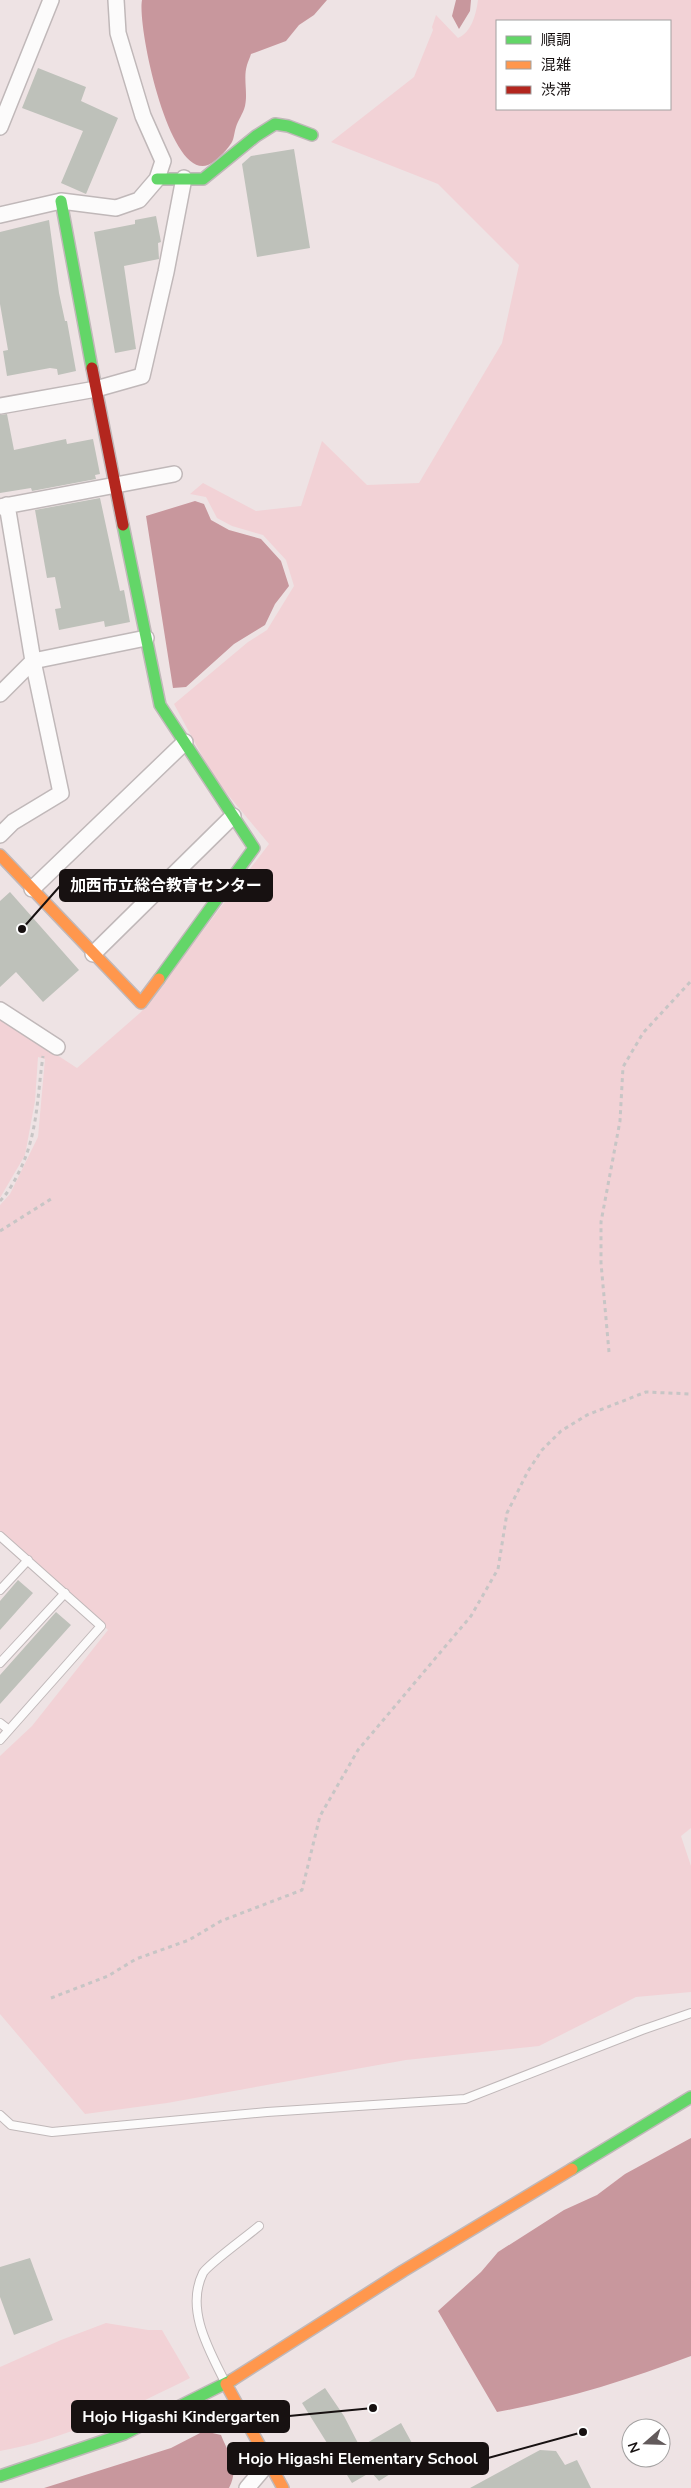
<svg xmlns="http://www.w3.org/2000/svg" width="691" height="2488" viewBox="0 0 691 2488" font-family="'Nunito Sans','Noto Sans JP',sans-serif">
<rect width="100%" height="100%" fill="#eee3e4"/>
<path fill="#f2d2d6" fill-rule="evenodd" d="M 478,0 L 691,0 L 691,1828 L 681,1836 L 691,1866 L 691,1992 L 636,1997 L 539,2046 L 406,2060 L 167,2103 L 85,2114 L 0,2014 L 0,1756 L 32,1726 L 108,1630 L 0,1532 L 0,1205 L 10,1194 L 38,1137 L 45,1059 L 38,1057 L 35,1101 L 25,1155 L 0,1198 L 0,1018 L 77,1068 L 141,1012 L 269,844 L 214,778 L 174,704 L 248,642 L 267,630 L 294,586 L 286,560 L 263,535 L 232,526 L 217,518 L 206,497 L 190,494 L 203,483 L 256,511 L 301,506 L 322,441 L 367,485 L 419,483 L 502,343 L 519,265 L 438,184 L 331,142 L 414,77 L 433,30 L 432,27 L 436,15 L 458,38 C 472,32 476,14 478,0 ZM 497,21 L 670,21 L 670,109 L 497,109 Z
M 106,2323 L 148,2330 L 162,2330 L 190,2378 C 130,2408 66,2439 0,2451 L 0,2367 L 61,2340 Z"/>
<path fill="#c8979d" d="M 142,0 L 327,0 L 314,15 L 299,25 L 286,41 L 251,54 C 250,58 248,61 247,65 C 243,78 248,93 245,106 C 243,114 238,120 236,127 C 234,133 234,141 230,145 C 226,151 214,163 208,165 C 169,180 137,26 142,0 Z
M 456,0 L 471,0 L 470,11 L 459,29 L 452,16 Z
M 195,501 L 204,504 L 211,520 L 229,530 L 261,539 L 281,561 L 289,586 L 275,604 L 265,625 L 234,644 L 186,687 L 173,688 L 146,516 Z
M 691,2138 L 691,2356 C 628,2380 564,2400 497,2412 L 438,2311 L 481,2272 L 498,2252 L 564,2210 L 597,2195 L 625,2174 Z
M 204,2431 L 221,2435 C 228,2453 240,2467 229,2488 L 44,2488 L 171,2448 Z"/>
<path fill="#bec1ba" d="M 38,68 L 86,87 L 81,101 L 118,118 L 86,194 L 61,183 L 83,131 L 22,108 Z
M 294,149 L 310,248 L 257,257 L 242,164 L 251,156 Z
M 156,216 L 161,242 L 158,243 L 159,259 L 124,266 L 136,349 L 115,353 L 94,232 L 135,224 L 135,220 Z
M 49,220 L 59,293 L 65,321 L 67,321 L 76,371 L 58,375 L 57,369 L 50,368 L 7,376 L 3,351 L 8,350 L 0,304 L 0,232 Z
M 7,414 L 14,450 L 66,439 L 67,444 L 93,439 L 100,474 L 95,475 L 96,479 L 32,491 L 31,488 L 0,493 L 0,415 Z
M 100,498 L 120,591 L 124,590 L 130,622 L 105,627 L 104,621 L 59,630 L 55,609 L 61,608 L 55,577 L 47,578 L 35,510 Z
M 10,892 L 79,970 L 43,1002 L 16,972 L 0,987 L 0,901 Z
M 18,1580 L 33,1593 L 0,1630 L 0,1601 Z
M 56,1612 L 71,1625 L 0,1704 L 0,1675 Z
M 30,2258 L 53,2320 L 14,2335 L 0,2297 L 0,2267 Z
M 325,2388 L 344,2416 L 360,2447 L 401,2423 L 419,2456 L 379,2481 L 371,2472 L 352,2483 L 302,2403 Z
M 540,2450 L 556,2451 L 565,2465 L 577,2460 L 591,2488 L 470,2488 Z"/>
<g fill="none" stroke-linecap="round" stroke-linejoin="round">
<defs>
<path id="lane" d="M 0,1536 L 101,1626 L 0,1740
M 0,1590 L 28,1560
M 0,1663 L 65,1593
M 0,1723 L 9,1730
M 0,2115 L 11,2125 L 52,2132 L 267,2112 L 465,2099 L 642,2030 L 691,2013
M 225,2382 C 209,2350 185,2309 203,2273 C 207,2265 250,2234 259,2226"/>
<path id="street" d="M 0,127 L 51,0
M 0,215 L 61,201 L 116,208 L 139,200 L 157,179 L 163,161 L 143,116 L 118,33 L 116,0
M 0,406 L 96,389 L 142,376 L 166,272 L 184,178
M 0,507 L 174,474
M 0,694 L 33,661 L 146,638
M 0,835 L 13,822 L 61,793 L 33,661 L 7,505
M 32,889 L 185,742
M 93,954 L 233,816
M 0,1010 L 57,1047
M 247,2488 L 270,2461"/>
<path id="fast" d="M 157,179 L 203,179 L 256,136 L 275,124 L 288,126 L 312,135
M 61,201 L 92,368
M 123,525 L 160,705 L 254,848 L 159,979
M 572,2169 L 691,2097
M 0,2476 L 124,2434 L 232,2380"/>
<path id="slow" d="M 0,855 L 141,1003 L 159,979
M 232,2380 L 403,2271 L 572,2169
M 226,2384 L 283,2488"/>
<path id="jam" d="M 92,368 L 123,525"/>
</defs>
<use href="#lane" stroke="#c0b8b9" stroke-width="10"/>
<use href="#street" stroke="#c0b8b9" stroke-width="18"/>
<use href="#fast" stroke="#c0b8b9" stroke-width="14"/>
<use href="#slow" stroke="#c0b8b9" stroke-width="14"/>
<use href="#jam" stroke="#c0b8b9" stroke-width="14"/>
<path stroke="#c7c5c5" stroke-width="3" stroke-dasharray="4 4" stroke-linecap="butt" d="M 0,1201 C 8,1193 14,1182 19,1172 C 38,1134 37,1097 43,1056
M 0,1231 L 51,1199
M 609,1352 L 601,1263 L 601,1222 L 620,1121 L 623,1067 L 643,1033 L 691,981
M 51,1998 L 108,1976 L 136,1959 L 189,1940 L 221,1921 L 302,1890 L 320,1816 L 358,1750 L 471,1616 L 498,1569 L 507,1513 L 528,1471 L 542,1450 L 561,1431 L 587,1415 L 646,1392 L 691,1394"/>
<use href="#lane" stroke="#fcfbfb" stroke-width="8"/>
<use href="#street" stroke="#fcfbfb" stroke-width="15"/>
<use href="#fast" stroke="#63d668" stroke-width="11"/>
<use href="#slow" stroke="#ff974d" stroke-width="11"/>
<use href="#jam" stroke="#b3261e" stroke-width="11"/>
</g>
<path fill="none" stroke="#171111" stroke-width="2" d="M22 929L60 886M373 2408L289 2416M583 2432L488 2458"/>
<g fill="#171111" stroke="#fff" stroke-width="2">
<circle cx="22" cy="929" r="5"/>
<circle cx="373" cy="2408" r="5"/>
<circle cx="583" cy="2432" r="5"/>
</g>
<g fill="#171111" stroke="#171111" stroke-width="2">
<rect x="60" y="870" width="212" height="31" rx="5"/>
<rect x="72" y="2401" width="217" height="31" rx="5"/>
<rect x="228" y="2443" width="260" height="31" rx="5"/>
</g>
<g font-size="16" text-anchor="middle" font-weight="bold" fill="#fff">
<text x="166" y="891">加西市立総合教育センター</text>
<text x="181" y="2422">Hojo Higashi Kindergarten</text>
<text x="358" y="2464">Hojo Higashi Elementary School</text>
</g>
<rect x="496" y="20" width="175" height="90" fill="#ffffff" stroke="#a2a0a0"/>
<rect x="506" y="36" width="25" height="8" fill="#63d668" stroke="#a2a0a0"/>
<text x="541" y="45" font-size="15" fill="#171111">順調</text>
<rect x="506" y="61" width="25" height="8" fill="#ff974d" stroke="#a2a0a0"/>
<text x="541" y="70" font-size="15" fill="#171111">混雑</text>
<rect x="506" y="86" width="25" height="8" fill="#b3261e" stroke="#a2a0a0"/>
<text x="541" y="95" font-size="15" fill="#171111">渋滞</text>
<g transform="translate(646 2443) rotate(250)"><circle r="24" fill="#ffffff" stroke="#a2a0a0"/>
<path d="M0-4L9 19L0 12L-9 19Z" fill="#625a5b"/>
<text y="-8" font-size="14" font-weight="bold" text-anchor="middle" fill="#171111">N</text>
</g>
</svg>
